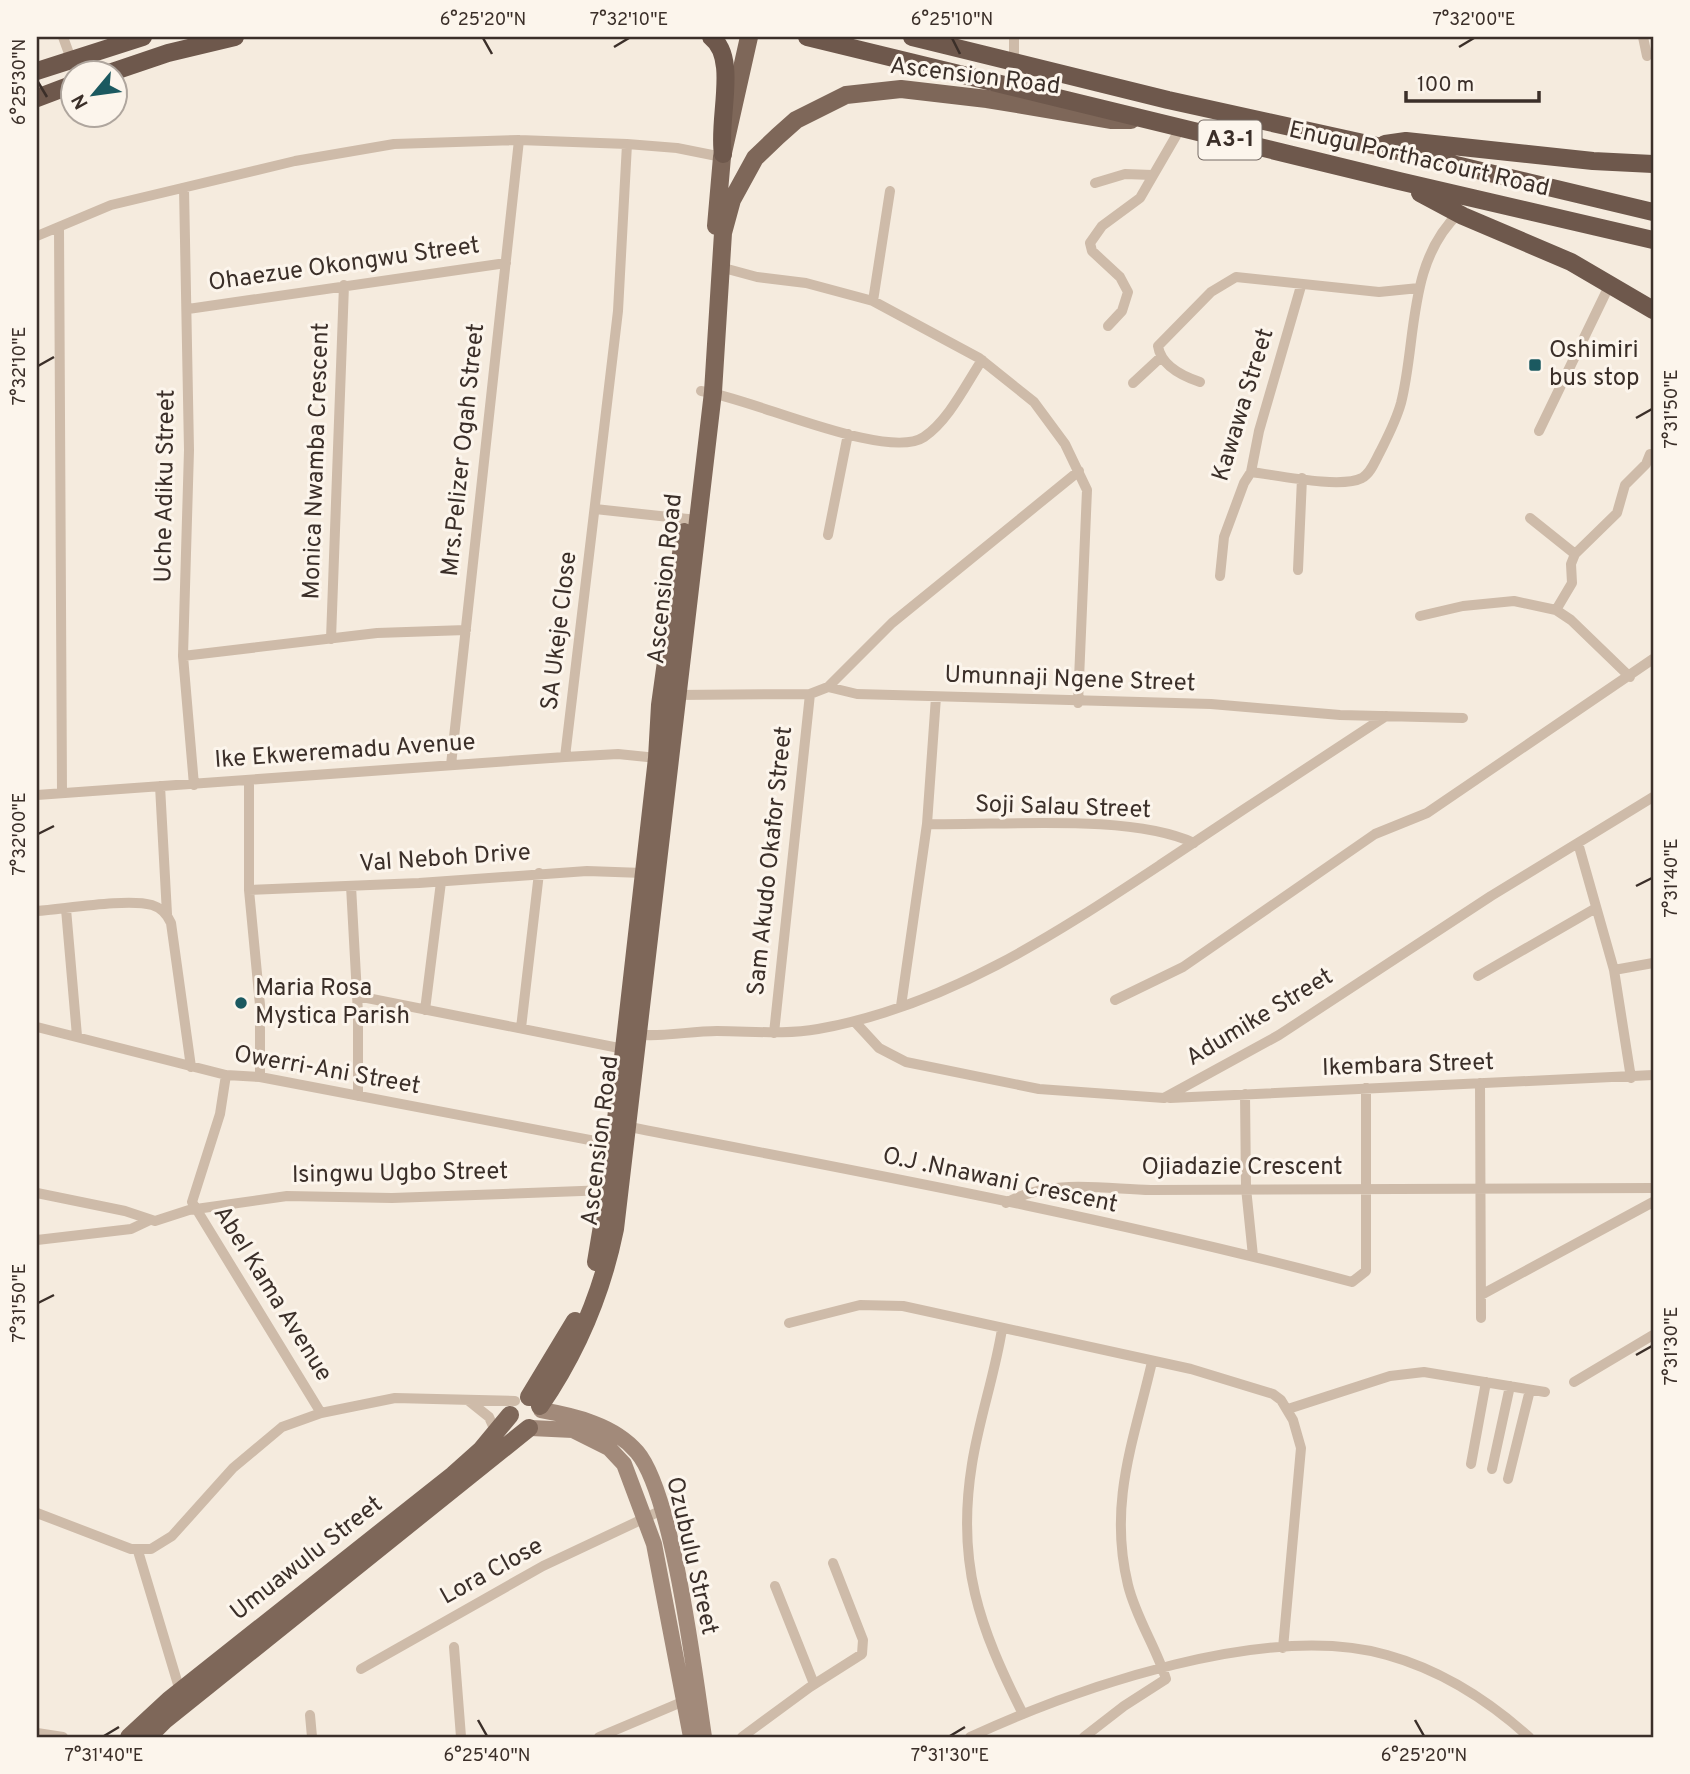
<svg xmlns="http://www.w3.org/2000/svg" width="1690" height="1774" viewBox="0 0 1690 1774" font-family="Overpass,sans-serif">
<rect width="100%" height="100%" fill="#f5ebde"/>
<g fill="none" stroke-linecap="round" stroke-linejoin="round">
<path stroke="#cebba9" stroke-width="10" d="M 63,37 L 71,59
M 1643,37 L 1647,56
M 1014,63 L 1014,37
M 1095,183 L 1125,174 L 1152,175
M 184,188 L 189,450 L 183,656 L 194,785
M 59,228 L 62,793
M 37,236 L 111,205 L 295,161 L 394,144 L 519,140 L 627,144 L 677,148 L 722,157
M 720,267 L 757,277 L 806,283 L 873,301 L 979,358 L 1034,402 L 1065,444 L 1087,490 L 1078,703
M 873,301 L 890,191
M 188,309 L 506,263
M 1108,326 L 1122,311 L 1128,292 L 1120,277 L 1092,251 L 1090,243 L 1102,226 L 1140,198 L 1180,129
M 1200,382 C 1182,376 1161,366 1158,346 L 1211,292 L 1236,277 L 1379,292 L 1419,288
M 1133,383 L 1160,358
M 701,391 C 749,397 887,462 924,437 C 949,420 966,384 982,360
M 1539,431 L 1610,284
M 1251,472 C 1276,475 1341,489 1362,478 C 1371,473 1375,461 1380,452 C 1388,436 1396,421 1401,403 C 1417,340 1407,262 1459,213
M 595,509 L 697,520
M 1530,518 L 1575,554
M 828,535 L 848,434
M 1298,570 L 1302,478
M 1220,576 L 1224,537 L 1244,483 L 1251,472 L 1259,431 L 1301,286
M 1420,616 L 1463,606 L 1514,601 L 1556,610
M 331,639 L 344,285
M 183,656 L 377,633 L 466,630
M 1630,677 L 1571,620 L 1556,610 L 1572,583 L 1571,564 L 1575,554 L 1617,513 L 1625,485 L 1646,464 L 1650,454
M 828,687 L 892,623 L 1079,471
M 675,695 L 810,694 L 828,687 L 857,694 L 1211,704 L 1340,715 L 1463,718
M 565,757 L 618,311 L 627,144
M 451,765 L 519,140
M 249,781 L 249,890 L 260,1005 L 260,1077
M 160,786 L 167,914
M 37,795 L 565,757 L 618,754 L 657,758
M 927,824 C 1001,826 1129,813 1194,843
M 1578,843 L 1614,970 L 1631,1078
M 351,886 L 358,1013 L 358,1096
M 249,890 L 419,883 L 587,871 L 643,873
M 66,909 L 77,1036
M 37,911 C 65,909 127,898 152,905 C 162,908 167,914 171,923 L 191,1067
M 1614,970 L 1653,963
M 1478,976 L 1596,908
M 357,996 L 629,1050
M 1115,1000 L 1183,967 L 1375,834 L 1427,813 L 1653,659
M 901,1006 L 927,824 L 936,697
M 425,1010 L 441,882
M 855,1022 L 879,1048 L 906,1062 L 1039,1089 L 1164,1098 L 1279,1035 L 1491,896 L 1653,797
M 37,1027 L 226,1075 L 260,1077 L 616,1145
M 521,1028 L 539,873
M 774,1033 L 810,694
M 632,1034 C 659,1038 689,1031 717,1031 C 751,1031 784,1035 818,1029 C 945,1007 1054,935 1160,865 C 1235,815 1311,765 1386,716
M 226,1075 L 220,1114 L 192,1202 L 321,1413
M 1480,1083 L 1481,1318
M 1245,1094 L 1246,1188 L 1253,1256
M 1170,1098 L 1653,1075
M 624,1126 C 867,1173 1112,1218 1352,1282 L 1366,1271 L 1366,1088
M 37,1193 L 125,1211 L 155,1221 L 189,1210 L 287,1196 L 392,1198 L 608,1190
M 1006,1203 C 1049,1178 1104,1189 1151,1190 L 1653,1188
M 37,1240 L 131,1229 L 150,1220
M 1481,1295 L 1653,1202
M 789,1323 L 860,1305 L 903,1306 L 1191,1369 L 1273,1394 L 1281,1400 L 1293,1420 L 1301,1448 L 1283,1648
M 1002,1329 C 995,1374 979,1419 972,1464 C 956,1563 979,1627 1023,1714
M 1574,1382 L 1653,1335
M 469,1401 L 489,1417 L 496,1433
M 1288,1409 L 1390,1376 L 1424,1372 L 1545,1392
M 1471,1464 L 1486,1382
M 1492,1469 L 1510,1386
M 1508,1479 L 1530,1390
M 37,1513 L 131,1549 L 151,1549 L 172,1536 L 233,1468 L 282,1427 L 321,1413 L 395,1398 L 515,1401
M 138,1551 L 180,1691
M 775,1586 L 814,1684
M 454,1647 L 461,1737
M 361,1669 L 543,1566 L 662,1510
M 310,1715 L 312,1737
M 37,1733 L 63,1737
M 599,1737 L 689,1699
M 742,1737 L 810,1687 L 862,1654 L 863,1640 L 833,1563
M 970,1737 C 1079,1687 1268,1621 1387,1655 C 1441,1670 1488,1700 1529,1737
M 1084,1737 L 1124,1706 L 1166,1679 C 1156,1647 1136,1618 1128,1585 C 1108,1503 1134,1440 1152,1362"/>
<path stroke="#a28a7a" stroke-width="16" d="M 541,1410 C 575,1416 614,1425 637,1452 C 673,1494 695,1677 704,1737
M 531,1428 L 573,1430 L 609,1448 L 624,1464 L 654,1544 L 691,1737"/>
<path stroke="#7e6759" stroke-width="18" d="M 716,226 L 722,157 L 749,37
M 596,1262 L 608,1190 L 657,758 L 660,705 L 684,532
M 529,1397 L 575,1321
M 540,1406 C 577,1352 602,1293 615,1229 L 713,392 L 723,233 L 732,200 L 755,158 L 778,136 L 796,120 L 846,95 L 901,89 L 987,99 L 1112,120 L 1131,120
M 129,1737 L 169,1700 L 453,1475 L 481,1450 L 510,1415
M 148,1737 L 165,1720 L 529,1428"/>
<path stroke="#6e584c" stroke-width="18" d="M 711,37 C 739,58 717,120 723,154
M 807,37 L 1399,181 L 1653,240
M 912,37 L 1168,100 L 1377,146 L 1653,212
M 37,71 L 143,37
M 106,74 L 168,53 L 235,37
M 37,98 L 74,84
M 1385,144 L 1406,141 L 1593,161 L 1653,164
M 1420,193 L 1463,216 L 1571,262 L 1653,310"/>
</g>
<path fill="none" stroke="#3b2f29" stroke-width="2.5" d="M 483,38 L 492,54M 952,38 L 960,54M 614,47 L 629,38M 1459,47 L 1474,38M 38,82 L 47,97M 38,366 L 54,357M 1636,418 L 1652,409M 38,834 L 54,826M 1636,886 L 1652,878M 38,1303 L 54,1295M 1636,1355 L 1652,1346M 478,1720 L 487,1736M 1415,1720 L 1424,1736M 104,1736 L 119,1727M 950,1736 L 965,1727"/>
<g fill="#1b5960" stroke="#fcf5ec" stroke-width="2.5">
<rect x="1528" y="358" width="14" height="14" rx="3.5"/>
<circle cx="241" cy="1003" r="7"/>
</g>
<g text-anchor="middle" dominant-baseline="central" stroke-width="6" stroke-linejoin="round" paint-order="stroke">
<rect fill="#fcf5ec" stroke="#756a64" stroke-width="2" x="1198.5" y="120.5" width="63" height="39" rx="5"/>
<g font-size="23" font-weight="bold" fill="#3b2f29">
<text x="1230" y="140">A3-1</text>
</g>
<g font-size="24" fill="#3b2f29" stroke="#fcf5ec">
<text transform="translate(975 77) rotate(7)">Ascension Road</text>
<text transform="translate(1419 160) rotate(13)">Enugu Porthacourt Road</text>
<text transform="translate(344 265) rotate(-8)">Ohaezue Okongwu Street</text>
<text transform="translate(1244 405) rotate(-73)">Kawawa Street</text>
<text transform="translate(464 450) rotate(-84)">Mrs.Pelizer Ogah Street</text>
<text transform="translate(317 461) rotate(-88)">Monica Nwamba Crescent</text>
<text transform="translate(166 486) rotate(-89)">Uche Adiku Street</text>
<text transform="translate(666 579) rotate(-84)">Ascension Road</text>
<text transform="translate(560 631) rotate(-83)">SA Ukeje Close</text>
<text transform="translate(1070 680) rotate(2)">Umunnaji Ngene Street</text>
<text transform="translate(345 752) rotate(-4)">Ike Ekweremadu Avenue</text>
<text transform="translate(1063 808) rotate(2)">Soji Salau Street</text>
<text transform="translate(445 859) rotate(-4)">Val Neboh Drive</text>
<text transform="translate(771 861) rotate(-84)">Sam Akudo Okafor Street</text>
<text transform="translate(1260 1018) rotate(-31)">Adumike Street</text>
<text transform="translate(1408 1066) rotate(-2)">Ikembara Street</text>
<text transform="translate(327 1071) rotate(10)">Owerri-Ani Street</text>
<text transform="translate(601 1141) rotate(-83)">Ascension Road</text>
<text x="1242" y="1168">Ojiadazie Crescent</text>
<text transform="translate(400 1174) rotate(-1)">Isingwu Ugbo Street</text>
<text transform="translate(1000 1181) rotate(12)">O.J .Nnawani Crescent</text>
<text transform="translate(272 1294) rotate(58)">Abel Kama Avenue</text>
<text transform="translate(691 1556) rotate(77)">Ozubulu Street</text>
<text transform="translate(307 1559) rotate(-38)">Umuawulu Street</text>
<text transform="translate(492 1572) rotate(-29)">Lora Close</text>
</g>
<g font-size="24" fill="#3b2f29" stroke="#fcf5ec" text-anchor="start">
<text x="1549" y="351">Oshimiri<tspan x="1549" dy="28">bus stop</tspan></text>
<text x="255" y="989">Maria Rosa<tspan x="255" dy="28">Mystica Parish</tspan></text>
</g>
</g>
<rect width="1690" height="1774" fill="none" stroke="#fcf5ec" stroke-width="77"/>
<g transform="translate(94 94) rotate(241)"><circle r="33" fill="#fcf5ec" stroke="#afa69e" stroke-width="2"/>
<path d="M0-5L12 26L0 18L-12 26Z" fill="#1b5960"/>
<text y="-10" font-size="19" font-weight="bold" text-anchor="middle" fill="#3b2f29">N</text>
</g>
<path d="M1406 91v10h133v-10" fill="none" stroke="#3b2f29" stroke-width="3.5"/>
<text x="1417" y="91" font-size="21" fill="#3b2f29" stroke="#fcf5ec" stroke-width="5" paint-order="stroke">100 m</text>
<rect x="38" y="38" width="1614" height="1698" fill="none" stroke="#3b2f29" stroke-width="2.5"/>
<g font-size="18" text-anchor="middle" fill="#3b2f29">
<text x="483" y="25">6°25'20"N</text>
<text x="629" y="25">7°32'10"E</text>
<text x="952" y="25">6°25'10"N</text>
<text x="1474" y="25">7°32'00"E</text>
<text transform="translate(19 82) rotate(-90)" y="6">6°25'30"N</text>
<text transform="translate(19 366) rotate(-90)" y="6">7°32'10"E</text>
<text transform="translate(1671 409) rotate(-90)" y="6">7°31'50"E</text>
<text transform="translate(19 834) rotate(-90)" y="6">7°32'00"E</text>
<text transform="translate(1671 878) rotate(-90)" y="6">7°31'40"E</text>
<text transform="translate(19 1303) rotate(-90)" y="6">7°31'50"E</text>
<text transform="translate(1671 1346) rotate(-90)" y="6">7°31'30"E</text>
<text x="104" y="1761">7°31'40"E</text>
<text x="487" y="1761">6°25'40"N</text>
<text x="950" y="1761">7°31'30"E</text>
<text x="1424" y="1761">6°25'20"N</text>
</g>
</svg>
